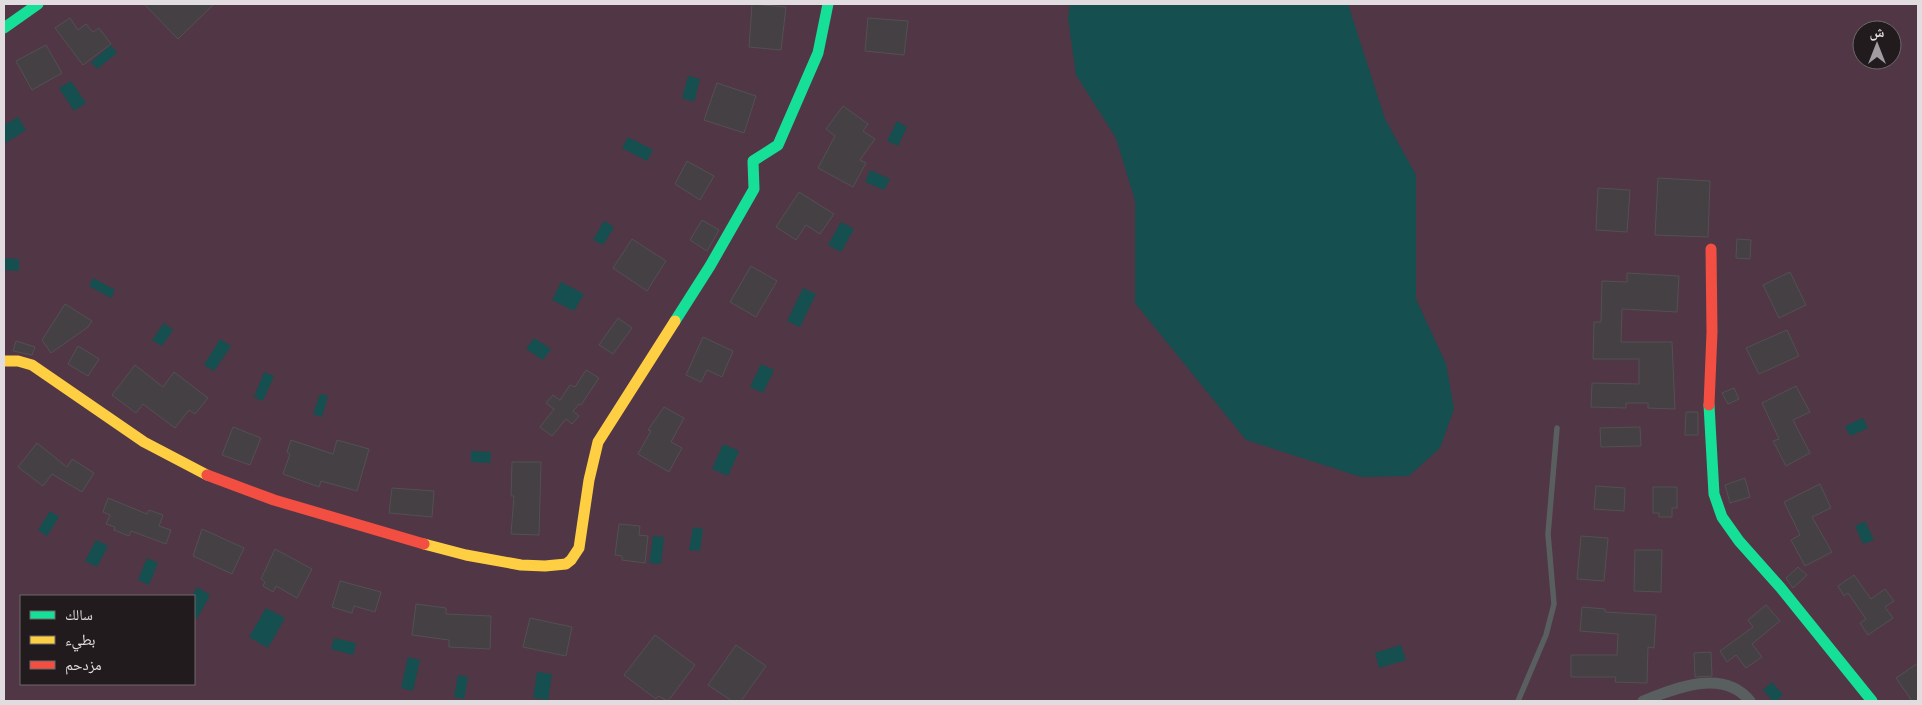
<svg xmlns="http://www.w3.org/2000/svg" width="1922" height="705" viewBox="0 0 1922 705" font-family="'Space Grotesk','Noto Naskh Arabic',sans-serif">
<rect width="100%" height="100%" fill="#2a2528"/>
<path fill="#513645" fill-rule="evenodd" d="M 4,4 L 1918,4 L 1918,701 L 4,701 ZM 1862,30 L 1892,30 L 1892,60 L 1862,60 ZM 21,596 L 194,596 L 194,684 L 21,684 Z"/>
<path fill="#154f4f" d="M 1070,4 L 1348,4 L 1385,119 L 1416,175 L 1416,299 L 1446,364 L 1454,409 L 1440,448 L 1409,476 L 1361,477 L 1246,440 L 1135,303 L 1135,201 L 1116,138 L 1076,75 L 1068,18 Z
M 111,45 L 117,53 L 97,69 L 91,62 Z
M 688,76 L 700,79 L 694,102 L 682,98 Z
M 71,81 L 86,103 L 74,111 L 59,88 Z
M 18,117 L 26,130 L 4,144 L 4,125 Z
M 897,121 L 907,127 L 898,146 L 887,141 Z
M 628,137 L 653,150 L 647,161 L 622,148 Z
M 870,170 L 890,179 L 884,190 L 865,182 Z
M 604,221 L 614,227 L 603,245 L 593,240 Z
M 841,222 L 854,229 L 841,252 L 828,245 Z
M 4,258 L 19,259 L 19,271 L 4,270 Z
M 93,278 L 115,290 L 111,298 L 89,286 Z
M 561,282 L 584,294 L 574,311 L 552,300 Z
M 803,288 L 816,294 L 800,327 L 787,321 Z
M 164,323 L 173,330 L 162,346 L 152,340 Z
M 534,338 L 551,349 L 543,360 L 526,349 Z
M 220,339 L 231,346 L 214,371 L 204,365 Z
M 761,364 L 774,370 L 763,393 L 750,387 Z
M 264,372 L 274,376 L 263,401 L 254,397 Z
M 320,394 L 328,396 L 322,417 L 313,414 Z
M 1863,418 L 1868,428 L 1850,436 L 1845,426 Z
M 723,444 L 739,451 L 728,476 L 712,469 Z
M 471,451 L 491,452 L 490,463 L 471,462 Z
M 50,511 L 59,517 L 47,536 L 38,530 Z
M 1865,521 L 1874,540 L 1863,544 L 1855,526 Z
M 693,527 L 703,529 L 700,551 L 689,550 Z
M 653,536 L 664,537 L 661,564 L 649,563 Z
M 96,540 L 108,546 L 97,567 L 85,561 Z
M 147,558 L 158,563 L 149,585 L 138,580 Z
M 197,587 L 210,595 L 197,619 L 194,617 L 194,596 L 192,596 Z
M 266,608 L 285,618 L 268,648 L 249,637 Z
M 334,638 L 356,643 L 353,655 L 331,649 Z
M 1401,645 L 1406,660 L 1379,668 L 1375,653 Z
M 408,657 L 420,660 L 413,691 L 401,688 Z
M 537,672 L 552,674 L 548,700 L 533,698 Z
M 458,675 L 468,677 L 464,699 L 454,697 Z
M 1772,682 L 1783,695 L 1776,701 L 1773,701 L 1763,690 Z"/>
<path fill="#444043" stroke="#535052" d="M 144,4 L 214,4 L 178,39 Z
M 752,4 L 786,7 L 781,50 L 749,47 Z
M 70,18 L 78,30 L 86,24 L 93,32 L 99,28 L 111,44 L 83,65 L 55,28 Z
M 868,18 L 908,21 L 904,55 L 865,51 Z
M 46,45 L 62,73 L 32,90 L 16,61 Z
M 717,83 L 756,96 L 744,133 L 704,120 Z
M 843,106 L 868,124 L 863,131 L 875,139 L 860,160 L 866,163 L 853,187 L 818,168 L 835,136 L 826,129 Z
M 687,161 L 714,176 L 700,200 L 675,184 Z
M 1658,178 L 1710,181 L 1708,237 L 1655,235 Z
M 1598,188 L 1630,190 L 1627,232 L 1596,230 Z
M 799,192 L 834,214 L 820,234 L 806,225 L 796,240 L 776,227 Z
M 702,220 L 719,230 L 707,251 L 690,240 Z
M 632,239 L 666,261 L 647,291 L 613,268 Z
M 1737,239 L 1751,240 L 1750,259 L 1736,258 Z
M 751,266 L 777,281 L 756,317 L 730,302 Z
M 1790,272 L 1806,305 L 1779,318 L 1763,285 Z
M 1627,273 L 1679,276 L 1677,312 L 1622,309 L 1621,342 L 1672,342 L 1675,409 L 1648,408 L 1648,403 L 1626,403 L 1626,408 L 1591,407 L 1592,383 L 1639,384 L 1639,359 L 1593,359 L 1594,322 L 1601,322 L 1602,281 L 1627,282 Z
M 65,304 L 92,321 L 88,327 L 51,353 L 42,340 Z
M 618,318 L 632,328 L 613,354 L 599,345 Z
M 1787,330 L 1799,356 L 1759,374 L 1746,348 Z
M 703,337 L 733,351 L 722,377 L 707,370 L 701,382 L 686,375 Z
M 16,341 L 35,347 L 32,355 L 13,351 Z
M 78,346 L 99,359 L 88,376 L 68,364 Z
M 135,365 L 163,387 L 174,372 L 208,398 L 195,414 L 189,410 L 175,428 L 143,404 L 136,413 L 112,395 Z
M 586,370 L 599,378 L 581,405 L 579,404 L 573,411 L 579,416 L 572,424 L 566,419 L 552,436 L 540,427 L 554,409 L 546,403 L 553,395 L 560,400 L 570,385 L 575,387 Z
M 1796,386 L 1810,412 L 1793,420 L 1810,453 L 1786,466 L 1773,441 L 1779,439 L 1762,403 Z
M 1734,388 L 1739,399 L 1728,404 L 1722,393 Z
M 664,407 L 684,418 L 671,442 L 682,448 L 669,472 L 638,454 L 651,431 L 648,430 Z
M 1686,412 L 1698,412 L 1698,435 L 1685,435 Z
M 233,427 L 261,438 L 250,465 L 222,455 Z
M 1640,427 L 1641,446 L 1601,447 L 1600,428 Z
M 291,440 L 333,454 L 337,440 L 369,449 L 357,491 L 321,481 L 319,487 L 283,474 L 290,454 L 287,452 Z
M 37,443 L 67,467 L 72,459 L 94,473 L 82,492 L 52,474 L 43,486 L 18,467 Z
M 512,462 L 541,462 L 539,535 L 511,534 L 514,496 L 511,496 Z
M 1745,478 L 1750,497 L 1730,503 L 1725,485 Z
M 1820,484 L 1831,508 L 1812,517 L 1832,552 L 1805,566 L 1791,540 L 1800,535 L 1784,502 Z
M 1596,486 L 1625,488 L 1624,511 L 1594,509 Z
M 1653,487 L 1677,487 L 1677,508 L 1672,508 L 1672,517 L 1659,517 L 1659,513 L 1653,513 Z
M 392,488 L 434,491 L 432,517 L 389,513 Z
M 108,498 L 147,514 L 149,510 L 163,515 L 159,526 L 171,530 L 166,544 L 131,531 L 129,536 L 114,530 L 115,527 L 106,524 L 110,515 L 103,512 Z
M 619,524 L 640,526 L 639,535 L 648,536 L 645,563 L 622,560 L 622,556 L 615,555 Z
M 202,529 L 244,548 L 232,574 L 193,556 Z
M 1581,536 L 1608,538 L 1604,581 L 1577,579 Z
M 275,549 L 312,569 L 297,598 L 276,586 L 273,592 L 263,586 L 265,582 L 261,579 Z
M 1635,550 L 1662,550 L 1661,592 L 1634,591 Z
M 1798,567 L 1807,575 L 1793,588 L 1786,578 Z
M 1854,575 L 1871,599 L 1885,589 L 1894,601 L 1885,607 L 1893,618 L 1868,635 L 1860,623 L 1866,619 L 1848,593 L 1844,596 L 1838,586 Z
M 340,581 L 381,592 L 375,612 L 354,606 L 352,613 L 332,607 Z
M 416,604 L 446,608 L 446,614 L 491,616 L 490,649 L 449,647 L 449,640 L 412,635 Z
M 1766,605 L 1780,621 L 1752,644 L 1762,657 L 1746,668 L 1736,655 L 1727,662 L 1720,651 L 1753,627 L 1748,620 Z
M 1582,607 L 1605,609 L 1605,612 L 1656,615 L 1654,648 L 1648,647 L 1647,683 L 1615,682 L 1616,677 L 1571,677 L 1571,655 L 1617,655 L 1618,634 L 1580,631 Z
M 530,618 L 572,627 L 566,656 L 523,647 Z
M 655,635 L 695,665 L 668,701 L 658,696 L 656,699 L 624,675 Z
M 736,645 L 766,666 L 741,701 L 732,701 L 708,685 Z
M 1711,652 L 1712,676 L 1695,677 L 1694,653 Z
M 1918,663 L 1918,701 L 1912,701 L 1896,678 Z"/>
<g fill="none" stroke-linecap="round" stroke-linejoin="round">
<path stroke="#595f5f" stroke-width="5.5" d="M 1518,701 L 1546,635 L 1554,604 L 1548,534 L 1557,428"/>
<path stroke="#595f5f" stroke-width="11" d="M 1643,701 C 1676,688 1723,668 1750,701"/>
<path stroke="#16e098" stroke-width="11" d="M 4,28 L 38,4
M 675,321 L 710,266 L 754,189 L 753,161 L 778,145 L 818,53 L 828,4
M 1709,405 L 1714,494 L 1722,517 L 1739,541 L 1780,587 L 1872,701"/>
<path stroke="#ffcf43" stroke-width="11" d="M 4,361 L 18,361 L 32,365 L 144,442 L 207,475
M 424,544 L 466,555 L 521,565 L 545,566 L 566,564 L 571,560 L 579,548 L 589,480 L 598,442 L 675,321"/>
<path stroke="#f24e42" stroke-width="11" d="M 1709,405 L 1712,332 L 1711,249
M 207,475 L 274,500 L 424,544"/>
</g>
<rect width="1922" height="705" fill="none" stroke="#e1dcdf" stroke-width="10"/>
<rect x="20" y="595" width="175" height="90" fill="#211b1e" stroke="#6e686b"/>
<rect x="30" y="611" width="25" height="8" fill="#16e098" stroke="#6e686b"/>
<text x="65" y="620" font-size="15" fill="#e1dcdf">سالك</text>
<rect x="30" y="636" width="25" height="8" fill="#ffcf43" stroke="#6e686b"/>
<text x="65" y="645" font-size="15" fill="#e1dcdf">بطيء</text>
<rect x="30" y="661" width="25" height="8" fill="#f24e42" stroke="#6e686b"/>
<text x="65" y="670" font-size="15" fill="#e1dcdf">مزدحم</text>
<g transform="translate(1877 45)"><circle r="24" fill="#211b1e" stroke="#6e686b"/>
<path d="M0-4L9 19L0 12L-9 19Z" fill="#a19c9f"/>
<text y="-8" font-size="14" font-weight="bold" text-anchor="middle" fill="#e1dcdf">ش</text>
</g>
</svg>
